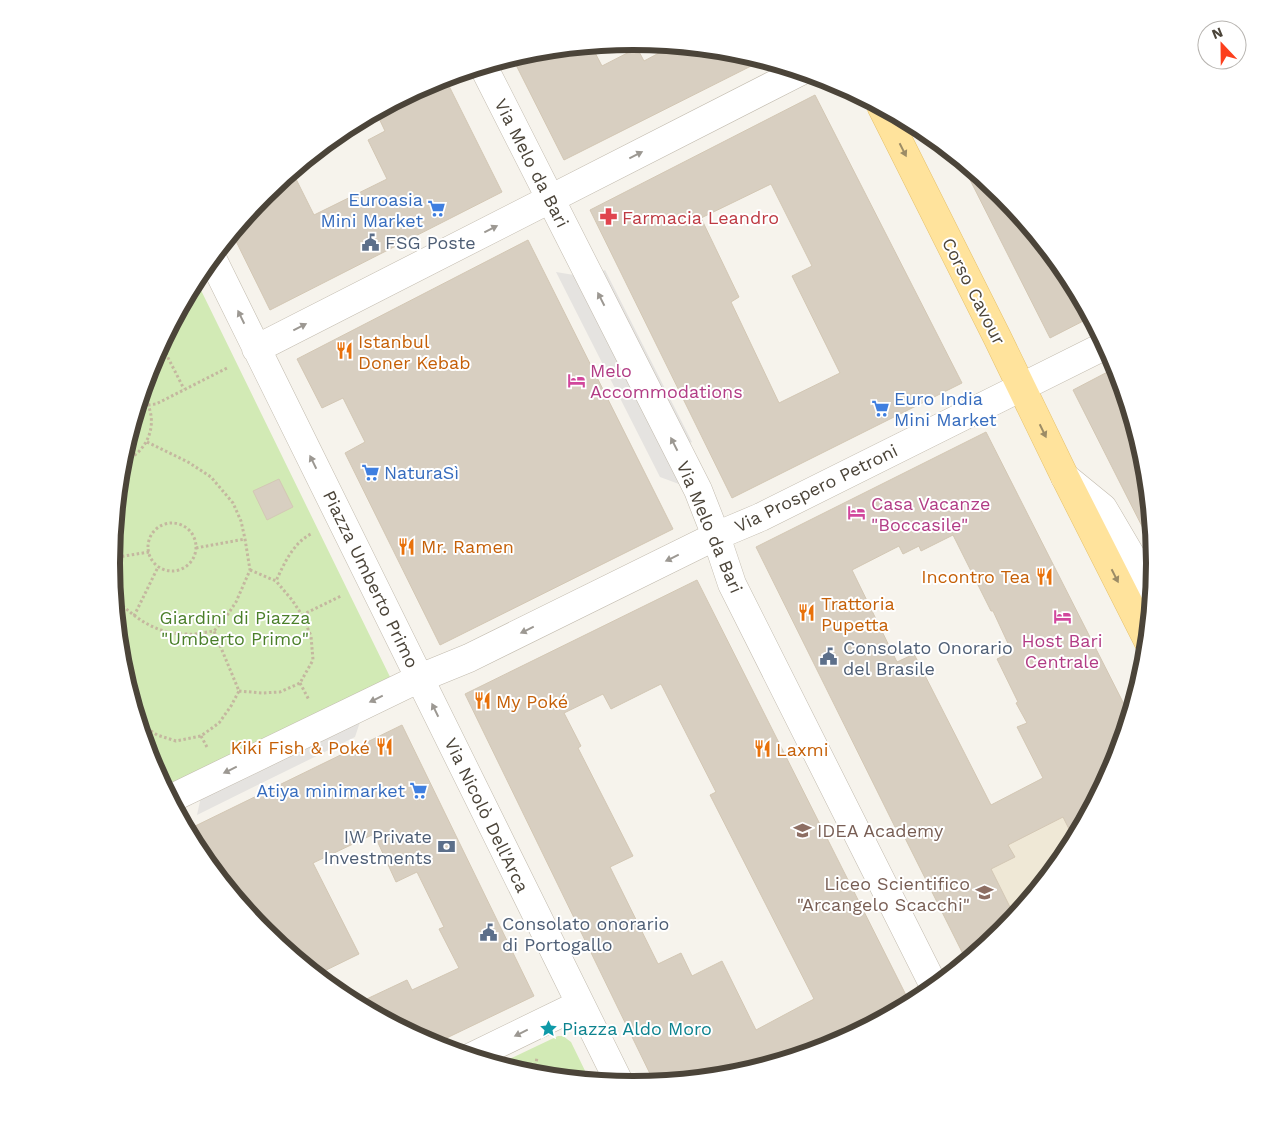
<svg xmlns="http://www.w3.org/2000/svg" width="1267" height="1127" viewBox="0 0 1267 1127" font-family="'Work Sans',sans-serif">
<rect width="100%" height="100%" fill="#f6f3ec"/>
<path fill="#efe8d6" d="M 1062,768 L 1100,794 L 1068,854 L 1003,933 L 967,962 L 905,838 L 989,806 Z"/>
<path fill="#d2eab5" d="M 196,280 L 393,683 L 166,792 L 151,763 L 121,665 L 111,563 L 121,461 L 151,363 Z
M 558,1036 L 563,1036 L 571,1042 L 590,1081 L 531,1076 L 497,1065 Z"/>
<path fill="#e5e3e0" d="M 605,270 L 692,442 L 684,446 L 597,273 Z
M 556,272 L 580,276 L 687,487 L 660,477 Z
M 363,713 L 355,737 L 197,815 L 202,792 Z"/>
<path fill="#d8cfc1" stroke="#d3c7b4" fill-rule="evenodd" d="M 591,45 L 602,66 L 637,48 L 644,61 L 674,45 L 736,51 L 763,60 L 564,160 L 512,57 L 532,51 Z
M 445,78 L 502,192 L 270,310 L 232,233 L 264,194 L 292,171 L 314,215 L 387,179 L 368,140 L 385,131 L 376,112 L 434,81 Z
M 815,95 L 962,383 L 732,498 L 590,210 ZM 771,184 L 812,266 L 792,276 L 840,373 L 779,403 L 731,302 L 739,297 L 701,218 Z
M 959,158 L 1003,194 L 1068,274 L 1091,317 L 1050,338 Z
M 528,240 L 673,529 L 440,645 L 345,453 L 365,442 L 343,398 L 322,408 L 297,359 Z
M 1117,367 L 1146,462 L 1154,545 L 1152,546 L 1073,390 Z
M 986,432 L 1130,716 L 1116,764 L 1075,841 L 1063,817 L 1008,845 L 1015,857 L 991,869 L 1015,917 L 1003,933 L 967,962 L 899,826 L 895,827 L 756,547 ZM 953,535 L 991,611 L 993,611 L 1012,652 L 997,659 L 1018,702 L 1016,703 L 1027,723 L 1017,727 L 1043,778 L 991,805 L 914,654 L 897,662 L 852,570 L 899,546 L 903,554 L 919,546 L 921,551 Z
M 279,479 L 293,507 L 267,520 L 253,491 Z
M 697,580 L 911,1005 L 833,1046 L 735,1076 L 655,1084 L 465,694 ZM 661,684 L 716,792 L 710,795 L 814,999 L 756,1030 L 722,961 L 692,976 L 681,953 L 658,964 L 610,867 L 633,856 L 578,748 L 581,746 L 564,713 L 603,694 L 611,709 Z
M 402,725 L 534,996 L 432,1045 L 356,1004 L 407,980 L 412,990 L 459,968 L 439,929 L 444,927 L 417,872 L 396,882 L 374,834 L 313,863 L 359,954 L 316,975 L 264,933 L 199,853 L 187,830 Z"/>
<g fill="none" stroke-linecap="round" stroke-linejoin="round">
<defs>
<path id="minor" d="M 483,66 L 698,490 L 716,536 L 732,584 L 935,988
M 212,258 L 620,1084
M 256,349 L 801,71
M 1065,477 L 1103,508 L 1153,593
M 170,799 L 420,678 L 469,658 L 716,536 L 761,517 L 1106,345
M 471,1057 L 580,1004"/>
<path id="major" d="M 881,106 L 997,337 L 1065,477 L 1148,641"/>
</defs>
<use href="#minor" stroke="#c2bbae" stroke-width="29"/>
<use href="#major" stroke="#e6c16a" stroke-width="29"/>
<path stroke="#c4b79f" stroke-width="3" stroke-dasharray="2.5 2.5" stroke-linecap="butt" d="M 161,344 L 184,389
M 148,405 L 156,404 L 229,367
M 147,442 L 188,462 L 211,477 L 233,503 L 241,521 L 245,539 L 250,570 L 236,602 L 224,620 L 214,631
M 121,462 C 145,455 158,428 148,405 C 146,402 144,399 141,395
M148 547a24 24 0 1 1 48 0a24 24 0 1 1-48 0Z
M 196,548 L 245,539
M 112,558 L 149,552
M 250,570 L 276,581 C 284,564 293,543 311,534
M 115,599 C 137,619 155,634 187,634 C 196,635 205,632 214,631 L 239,691 L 231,706 L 219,723 L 201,736 L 176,741 L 157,735 L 145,727 L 136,714
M 302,615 L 341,596
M 134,616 L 158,567
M 300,683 L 309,700
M 239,691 L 262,693 L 280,692 L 300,683 L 313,660 L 311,636 L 302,615 L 292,600 L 276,581
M 201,736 L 208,749
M 534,1076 L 537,1057"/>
<use href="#minor" stroke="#fff" stroke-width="28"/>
<use href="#major" stroke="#ffe39c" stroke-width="28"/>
</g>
<defs><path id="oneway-solid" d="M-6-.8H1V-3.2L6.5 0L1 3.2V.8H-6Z" transform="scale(1.25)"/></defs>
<g fill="#9c8c66">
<use href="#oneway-solid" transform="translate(903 150) rotate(63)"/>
<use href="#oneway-solid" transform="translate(1043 431) rotate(64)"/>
<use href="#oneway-solid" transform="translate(1115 576) rotate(63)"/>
</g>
<g fill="#9c9892">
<use href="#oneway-solid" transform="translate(636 155) rotate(-27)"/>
<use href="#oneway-solid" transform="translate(491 229) rotate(-27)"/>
<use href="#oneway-solid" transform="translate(601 299) rotate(-117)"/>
<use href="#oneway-solid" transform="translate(241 317) rotate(-116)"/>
<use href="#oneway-solid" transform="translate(300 327) rotate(-27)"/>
<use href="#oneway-solid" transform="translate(674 444) rotate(-117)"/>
<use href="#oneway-solid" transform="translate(313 462) rotate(-116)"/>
<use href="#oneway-solid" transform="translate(672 558) rotate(154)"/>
<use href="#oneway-solid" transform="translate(527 630) rotate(154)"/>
<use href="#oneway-solid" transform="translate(376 699) rotate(154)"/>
<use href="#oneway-solid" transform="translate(435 710) rotate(-116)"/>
<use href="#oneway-solid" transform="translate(230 770) rotate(154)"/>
<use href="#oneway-solid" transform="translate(521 1033) rotate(154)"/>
</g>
<defs>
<symbol id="supermarket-bare" viewBox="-9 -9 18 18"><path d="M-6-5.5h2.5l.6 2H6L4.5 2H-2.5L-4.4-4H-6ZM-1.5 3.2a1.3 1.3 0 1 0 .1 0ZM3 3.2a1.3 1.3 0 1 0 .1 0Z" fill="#3f7fe0" stroke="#fff" stroke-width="2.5" paint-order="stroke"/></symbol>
<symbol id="pharmacy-bare" viewBox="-9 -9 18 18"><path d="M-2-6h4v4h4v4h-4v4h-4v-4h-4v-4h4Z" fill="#e0444e" stroke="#fff" stroke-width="2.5" paint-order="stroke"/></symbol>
<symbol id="civic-bare" viewBox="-9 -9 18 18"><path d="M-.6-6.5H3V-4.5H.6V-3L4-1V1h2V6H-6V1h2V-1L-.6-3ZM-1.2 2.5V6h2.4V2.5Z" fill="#5c6f8a" stroke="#fff" stroke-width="2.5" paint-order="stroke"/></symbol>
<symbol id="restaurant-bare" viewBox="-9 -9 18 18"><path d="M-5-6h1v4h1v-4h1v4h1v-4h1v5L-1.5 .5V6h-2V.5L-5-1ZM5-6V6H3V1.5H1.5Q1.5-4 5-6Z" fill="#e8710a" stroke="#fff" stroke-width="2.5" paint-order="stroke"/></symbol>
<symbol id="hotel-bare" viewBox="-9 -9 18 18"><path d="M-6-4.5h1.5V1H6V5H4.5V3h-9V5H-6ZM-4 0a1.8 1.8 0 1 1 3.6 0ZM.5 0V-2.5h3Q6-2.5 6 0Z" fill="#d1479c" stroke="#fff" stroke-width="2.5" paint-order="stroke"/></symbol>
<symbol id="university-bare" viewBox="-9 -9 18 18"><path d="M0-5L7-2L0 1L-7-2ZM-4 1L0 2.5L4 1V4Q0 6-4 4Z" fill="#8d6e63" stroke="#fff" stroke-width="2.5" paint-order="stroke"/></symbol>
<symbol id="bank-bare" viewBox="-9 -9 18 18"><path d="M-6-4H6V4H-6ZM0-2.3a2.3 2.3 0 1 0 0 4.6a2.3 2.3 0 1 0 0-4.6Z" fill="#5c6f8a" stroke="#fff" stroke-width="2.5" paint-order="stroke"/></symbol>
<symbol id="school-bare" viewBox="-9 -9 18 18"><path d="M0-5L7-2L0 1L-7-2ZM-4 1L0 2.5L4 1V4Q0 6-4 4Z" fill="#8d6e63" stroke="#fff" stroke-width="2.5" paint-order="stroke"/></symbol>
<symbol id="sight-bare" viewBox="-9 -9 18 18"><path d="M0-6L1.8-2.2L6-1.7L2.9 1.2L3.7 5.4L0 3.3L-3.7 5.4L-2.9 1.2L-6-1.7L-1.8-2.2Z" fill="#0f9aa8" stroke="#fff" stroke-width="2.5" paint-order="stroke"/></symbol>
</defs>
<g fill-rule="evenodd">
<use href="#supermarket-bare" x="424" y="196" width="25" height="25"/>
<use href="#pharmacy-bare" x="596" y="204" width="25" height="25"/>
<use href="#civic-bare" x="358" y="230" width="25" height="25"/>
<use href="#restaurant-bare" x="332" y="338" width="25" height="25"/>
<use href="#hotel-bare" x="564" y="368" width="25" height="25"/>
<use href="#supermarket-bare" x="868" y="396" width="25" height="25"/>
<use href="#supermarket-bare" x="358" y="460" width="25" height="25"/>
<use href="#hotel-bare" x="844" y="500" width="25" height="25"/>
<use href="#restaurant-bare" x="394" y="534" width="25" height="25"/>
<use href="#restaurant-bare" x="1032" y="564" width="25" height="25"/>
<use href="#restaurant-bare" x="794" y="600" width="25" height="25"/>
<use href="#hotel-bare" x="1050" y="604" width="25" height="25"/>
<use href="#civic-bare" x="816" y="644" width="25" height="25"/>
<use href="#restaurant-bare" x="470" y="688" width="25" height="25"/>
<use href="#restaurant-bare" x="372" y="734" width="25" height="25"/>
<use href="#restaurant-bare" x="750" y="736" width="25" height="25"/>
<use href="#supermarket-bare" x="406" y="778" width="25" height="25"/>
<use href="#university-bare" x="790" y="818" width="25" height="25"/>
<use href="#bank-bare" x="434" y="834" width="25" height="25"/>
<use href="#school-bare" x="972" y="880" width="25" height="25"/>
<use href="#civic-bare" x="476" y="920" width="25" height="25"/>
<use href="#sight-bare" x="536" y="1016" width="25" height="25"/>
</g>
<g text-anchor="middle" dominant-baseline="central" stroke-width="4" stroke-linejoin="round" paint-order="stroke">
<g font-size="18" fill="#4b4439" stroke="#fff">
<text transform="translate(532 163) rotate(63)">Via Melo da Bari</text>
<text transform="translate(974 291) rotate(63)">Corso Cavour</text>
<text transform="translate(816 488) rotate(-26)">Via Prospero Petroni</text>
<text transform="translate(710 527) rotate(67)">Via Melo da Bari</text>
<text transform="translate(371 579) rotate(64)">Piazza Umberto Primo</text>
<text transform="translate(487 815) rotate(64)">Via Nicolò Dell'Arca</text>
</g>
<g font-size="18" fill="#366cbe" stroke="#fff" text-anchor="end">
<text x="423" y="199">Euroasia<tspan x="423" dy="21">Mini Market</tspan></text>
<text x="894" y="398" text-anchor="start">Euro India<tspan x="894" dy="21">Mini Market</tspan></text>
<text x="384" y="472" text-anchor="start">NaturaSì</text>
<text x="405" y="790">Atiya minimarket</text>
</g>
<g font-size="18" fill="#be3a42" stroke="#fff" text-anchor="start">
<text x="622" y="217">Farmacia Leandro</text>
</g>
<g font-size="18" fill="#4e5e75" stroke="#fff" text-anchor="start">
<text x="385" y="242">FSG Poste</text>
<text x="843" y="647">Consolato Onorario<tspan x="843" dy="21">del Brasile</tspan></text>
<text x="432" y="836" text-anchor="end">IW Private<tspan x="432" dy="21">Investments</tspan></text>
<text x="502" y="923">Consolato onorario<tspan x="502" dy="21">di Portogallo</tspan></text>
</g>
<g font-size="18" fill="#c56008" stroke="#fff" text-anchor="start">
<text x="358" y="341">Istanbul<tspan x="358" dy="21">Doner Kebab</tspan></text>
<text x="421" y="546">Mr. Ramen</text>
<text x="1030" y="576" text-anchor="end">Incontro Tea</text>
<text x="821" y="603">Trattoria<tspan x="821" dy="21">Pupetta</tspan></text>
<text x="496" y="701">My Poké</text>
<text x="370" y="747" text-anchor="end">Kiki Fish &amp; Poké</text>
<text x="776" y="749">Laxmi</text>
</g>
<g font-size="18" fill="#b23c85" stroke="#fff" text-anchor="start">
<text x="590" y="370">Melo<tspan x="590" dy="21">Accommodations</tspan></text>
<text x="871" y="503">Casa Vacanze<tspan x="871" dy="21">"Boccasile"</tspan></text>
<text x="1062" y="640" text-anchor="middle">Host Bari<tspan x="1062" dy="21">Centrale</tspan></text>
</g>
<g font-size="18" fill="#4a7f2a" stroke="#fff">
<text x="235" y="617">Giardini di Piazza<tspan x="235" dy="21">"Umberto Primo"</tspan></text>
</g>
<g font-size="18" fill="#785e54" stroke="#fff" text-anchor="start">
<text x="817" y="830">IDEA Academy</text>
<text x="970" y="883" text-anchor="end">Liceo Scientifico<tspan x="970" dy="21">"Arcangelo Scacchi"</tspan></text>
</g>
<g font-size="18" fill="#0d838f" stroke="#fff" text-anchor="start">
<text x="562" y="1028">Piazza Aldo Moro</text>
</g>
</g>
<path d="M0 0H1267V1127H0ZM120 563a513 513 0 1 1 1026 0a513 513 0 1 1-1026 0Z" fill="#fff" fill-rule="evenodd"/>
<path fill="none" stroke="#4b4439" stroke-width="6" d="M120 563a513 513 0 1 1 1026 0a513 513 0 1 1-1026 0Z"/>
<g transform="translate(1222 45) rotate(338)"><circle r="24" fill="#ffffff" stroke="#b7b4b0"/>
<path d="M0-4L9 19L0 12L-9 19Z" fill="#fc3f1d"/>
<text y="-8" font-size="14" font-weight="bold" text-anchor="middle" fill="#4b4439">N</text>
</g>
</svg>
